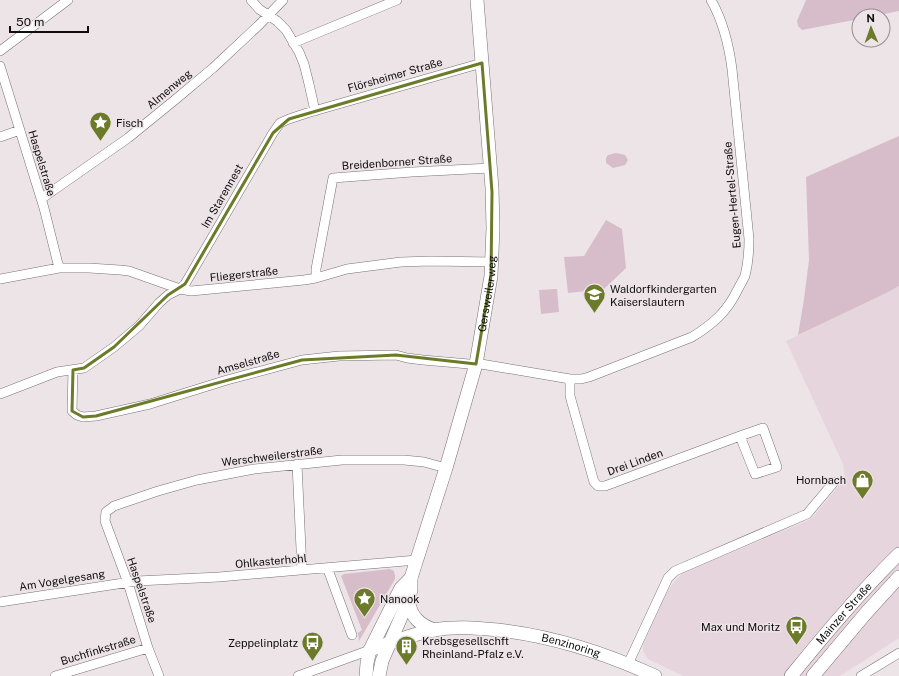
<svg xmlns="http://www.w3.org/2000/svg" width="899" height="676" viewBox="0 0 899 676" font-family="'Public Sans',sans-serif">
<rect width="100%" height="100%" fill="#ede4e8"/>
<path fill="#e7d5dd" d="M 899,286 L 899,638 L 840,676 L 683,676 L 648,659 L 643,651 L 643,645 L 666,594 L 674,582 L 682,573 L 807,521 L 813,517 L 845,478 L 843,464 L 786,341 Z"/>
<path fill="#d7bcc9" d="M 806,0 L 899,0 L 899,11 L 874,16 L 859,16 L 859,19 L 802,30 L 798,26 L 797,21 Z
M 899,136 L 899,286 L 884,294 L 798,335 L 804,299 L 809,260 L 806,177 Z
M 616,153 L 625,155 L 628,160 L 625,165 L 613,168 L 606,163 L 606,158 L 608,155 Z
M 606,220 L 622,229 L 626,268 L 604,289 L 568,293 L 564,257 L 584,256 Z
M 557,289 L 559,312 L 541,314 L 539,290 Z
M 390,569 L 394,571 L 395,576 L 395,579 L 359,641 L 358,633 L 362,630 L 341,576 L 344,574 Z"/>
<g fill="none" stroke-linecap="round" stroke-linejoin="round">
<defs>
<path id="street" d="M 251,0 L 259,9 L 277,21 L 286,30 L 299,52 L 304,64 L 309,84 L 315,111
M 293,43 L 397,0
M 0,51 L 68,0
M 0,66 L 44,208 L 59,268
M 0,137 L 20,130
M 41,199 L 128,138 L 176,99 L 213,68 L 260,24 L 283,0
M 316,278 L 316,269 L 333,178 L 412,172 L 491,168
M 0,279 L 59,268 L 89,268 L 120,270 L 129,271 L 180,289 L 191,291 L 304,280 L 316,278 L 347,269 L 401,262 L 431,261 L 493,262
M 73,370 L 72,411 L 77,415 L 83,417 L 96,416 L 150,404 L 227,380 L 302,360 L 339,356 L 396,355 L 407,358 L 423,360 L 469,364 L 481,364 L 570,379 L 581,379 L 589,377 L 692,337 C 713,324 727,312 738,289 C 740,285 743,280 745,276 C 748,264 749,251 749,239 L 732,69 C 729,46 723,21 711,0
M 570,379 L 570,396 L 594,482 L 598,486 L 605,486 L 740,436 L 763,428 L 777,467 L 755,474 L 740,436
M 0,394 L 57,372 L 84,368 L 114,347 L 139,326 L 159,303 L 168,295 L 180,289 L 185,284 L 273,133 L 280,123 L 289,119 L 307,113 L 482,63
M 297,464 L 302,570
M 327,568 L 330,575 L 352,635
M 0,602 L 117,584 L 137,581 L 219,577 L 417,560
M 628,664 L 668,578 L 675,571 L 807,514 L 834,482
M 55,676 L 148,648
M 159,676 L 148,648 L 128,583 L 105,521 L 106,512 L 114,506 L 158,491 L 197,480 L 254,469 L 342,460 L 404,460 L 424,462 L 446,468
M 298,676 L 370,650
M 861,676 L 899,653"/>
<g id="secondary">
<path d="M 408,601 C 412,618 419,624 434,630"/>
<path id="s1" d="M 370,650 C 391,643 412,634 434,630 C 455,626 477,628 498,630 C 553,636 605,653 655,676"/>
<path d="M 366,676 L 367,663 L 370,650 L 401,588 L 411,578"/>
<path id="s2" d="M 379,676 L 382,661 L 408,601 L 411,590 L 411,578 L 446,468 L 476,364 L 491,276 L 493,228 L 492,188 L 477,0"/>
<path id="s3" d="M 791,676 C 825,634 860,592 899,554"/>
<path d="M 813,676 L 866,613 L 899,577"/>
</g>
</defs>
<use href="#street" stroke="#797174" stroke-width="10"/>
<use href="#secondary" stroke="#797174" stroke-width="14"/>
<use href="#street" stroke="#fff" stroke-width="9"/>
<use href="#secondary" stroke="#fff" stroke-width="13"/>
</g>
<path fill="none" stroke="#6b7b29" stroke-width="3" stroke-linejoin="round" d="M 482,63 L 492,192 L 491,276 L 476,364 L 396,355 L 302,360 L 96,416 L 83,417 L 72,411 L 73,370 L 84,368 L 114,347 L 168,295 L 185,284 L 273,133 L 289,119 Z"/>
<defs>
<symbol id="sight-pin" viewBox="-11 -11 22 30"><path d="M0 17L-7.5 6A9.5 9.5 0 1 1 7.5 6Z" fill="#6b7b29" stroke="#ede4e8"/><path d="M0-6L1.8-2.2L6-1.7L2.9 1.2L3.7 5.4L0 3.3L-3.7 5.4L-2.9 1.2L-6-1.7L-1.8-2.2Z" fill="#fff"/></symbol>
<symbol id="school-pin" viewBox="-11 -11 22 30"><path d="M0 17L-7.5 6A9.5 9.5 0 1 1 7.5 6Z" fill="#6b7b29" stroke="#ede4e8"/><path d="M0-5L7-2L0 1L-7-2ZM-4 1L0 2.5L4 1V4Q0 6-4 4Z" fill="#fff"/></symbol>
<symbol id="shop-pin" viewBox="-11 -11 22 30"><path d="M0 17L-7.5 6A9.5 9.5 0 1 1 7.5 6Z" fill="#6b7b29" stroke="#ede4e8"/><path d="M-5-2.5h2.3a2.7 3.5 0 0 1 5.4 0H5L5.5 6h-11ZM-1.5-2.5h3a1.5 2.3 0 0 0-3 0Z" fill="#fff"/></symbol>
<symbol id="bus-pin" viewBox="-11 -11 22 30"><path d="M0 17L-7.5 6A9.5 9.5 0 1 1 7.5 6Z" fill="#6b7b29" stroke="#ede4e8"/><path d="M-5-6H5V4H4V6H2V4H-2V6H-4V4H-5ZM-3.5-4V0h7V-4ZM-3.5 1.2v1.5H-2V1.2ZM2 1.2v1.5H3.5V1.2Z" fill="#fff"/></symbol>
<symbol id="building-pin" viewBox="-11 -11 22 30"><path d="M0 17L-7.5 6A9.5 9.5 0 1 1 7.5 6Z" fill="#6b7b29" stroke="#ede4e8"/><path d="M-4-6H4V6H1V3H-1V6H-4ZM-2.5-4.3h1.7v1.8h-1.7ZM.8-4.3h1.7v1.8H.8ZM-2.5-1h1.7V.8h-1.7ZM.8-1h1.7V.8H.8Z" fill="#fff"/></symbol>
</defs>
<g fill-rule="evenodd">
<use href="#sight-pin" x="88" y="110" width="25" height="34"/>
<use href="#school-pin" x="582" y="282" width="25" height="34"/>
<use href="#shop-pin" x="850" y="468" width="25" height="34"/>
<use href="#sight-pin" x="352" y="586" width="25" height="34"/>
<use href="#bus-pin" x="784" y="614" width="25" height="34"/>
<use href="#bus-pin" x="300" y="630" width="25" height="34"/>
<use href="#building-pin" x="394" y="634" width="25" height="34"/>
</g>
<g text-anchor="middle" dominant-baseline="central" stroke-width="3" stroke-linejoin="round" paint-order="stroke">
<g font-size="11" fill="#0f0c0d" stroke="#ede4e8">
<text transform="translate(395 75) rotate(-16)">Flörsheimer Straße</text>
<text transform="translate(169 89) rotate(-40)">Almenweg</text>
<text transform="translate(397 162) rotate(-4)">Breidenborner Straße</text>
<text transform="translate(42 163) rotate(73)">Haspelstraße</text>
<text transform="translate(732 195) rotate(-95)">Eugen-Hertel-Straße</text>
<text transform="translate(222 196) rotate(-60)">Im Starennest</text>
<text transform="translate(244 274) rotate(-6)">Fliegerstraße</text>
<text stroke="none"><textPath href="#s2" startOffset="399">Gersweilerweg</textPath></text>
<text transform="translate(248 362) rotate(-16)">Amselstraße</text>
<text transform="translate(272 456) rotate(-7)">Werschweilerstraße</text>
<text transform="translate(635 462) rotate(-20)">Drei Linden</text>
<text transform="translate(271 561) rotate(-5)">Ohlkasterhohl</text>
<text transform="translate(62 580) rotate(-9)">Am Vogelgesang</text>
<text transform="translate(142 590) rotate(71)">Haspelstraße</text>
<text stroke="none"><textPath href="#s3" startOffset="82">Mainzer Straße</textPath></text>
<text stroke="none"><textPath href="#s1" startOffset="206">Benzinoring</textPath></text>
<text transform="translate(98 650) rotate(-17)">Buchfinkstraße</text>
</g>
<g font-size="11" fill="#0f0c0d" stroke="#ede4e8" text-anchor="start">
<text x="116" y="123">Fisch</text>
<text x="610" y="289">Waldorfkindergarten<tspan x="610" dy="13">Kaiserslautern</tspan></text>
<text x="846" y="480" text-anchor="end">Hornbach</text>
<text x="380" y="599">Nanook</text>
<text x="780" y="627" text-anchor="end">Max und Moritz</text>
<text x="422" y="641">Krebsgesellschft<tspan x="422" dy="13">Rheinland-Pfalz e.V.</tspan></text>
<text x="298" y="643" text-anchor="end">Zeppelinplatz</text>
</g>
</g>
<g transform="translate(871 28) rotate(358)"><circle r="19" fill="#ede4e8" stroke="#948e90"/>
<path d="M0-3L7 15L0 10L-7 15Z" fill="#6b7b29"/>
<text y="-6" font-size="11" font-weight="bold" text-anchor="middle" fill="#0f0c0d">N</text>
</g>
<path d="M10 26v6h78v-6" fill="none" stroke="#0f0c0d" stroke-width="2"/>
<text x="16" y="26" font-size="12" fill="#0f0c0d" stroke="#ede4e8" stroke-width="3" paint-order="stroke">50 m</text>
</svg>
